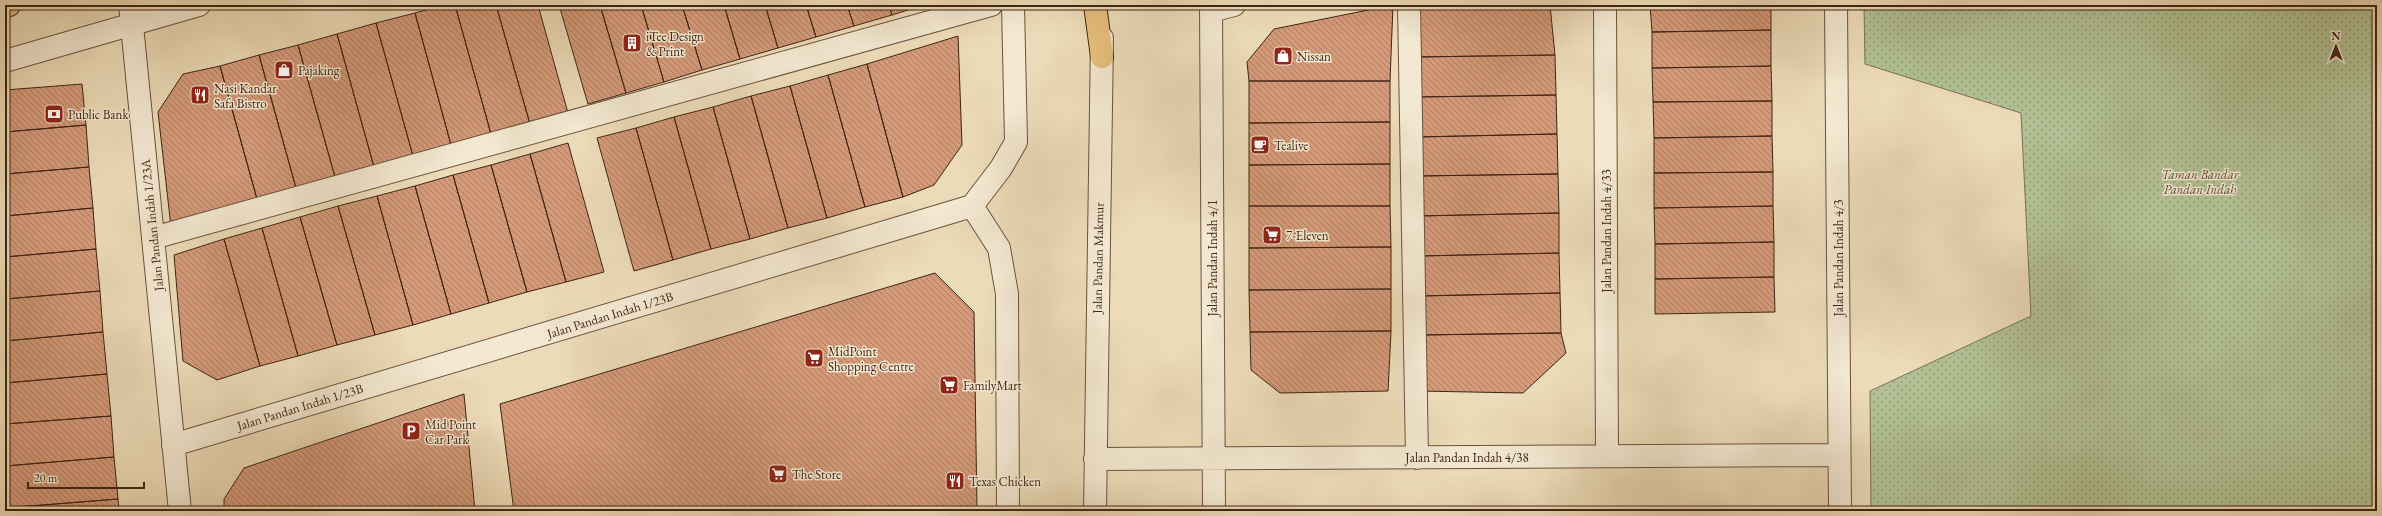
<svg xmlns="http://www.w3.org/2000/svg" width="2382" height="516" viewBox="0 0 2382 516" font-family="'EB Garamond',serif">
<defs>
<pattern id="park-dots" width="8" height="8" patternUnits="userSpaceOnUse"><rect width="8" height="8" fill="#b2c194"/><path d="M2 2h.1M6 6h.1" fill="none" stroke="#929d78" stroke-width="1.8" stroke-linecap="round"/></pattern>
<pattern id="building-back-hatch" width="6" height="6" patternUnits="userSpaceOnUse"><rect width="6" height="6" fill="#d49a79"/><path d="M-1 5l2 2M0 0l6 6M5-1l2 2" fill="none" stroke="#ad7d62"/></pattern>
</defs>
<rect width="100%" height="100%" fill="#ecdbb8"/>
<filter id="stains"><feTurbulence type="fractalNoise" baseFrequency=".005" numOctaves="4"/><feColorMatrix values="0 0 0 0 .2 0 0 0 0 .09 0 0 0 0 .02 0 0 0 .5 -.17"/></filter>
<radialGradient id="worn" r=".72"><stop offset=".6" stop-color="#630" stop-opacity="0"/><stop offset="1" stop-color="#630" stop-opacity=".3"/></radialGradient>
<path fill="url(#park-dots)" stroke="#797254" d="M 1864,5 L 2377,5 L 2377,511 L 1871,511 L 1870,391 L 2031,316 L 2021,113 L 1865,64 Z"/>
<path fill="url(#building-back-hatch)" stroke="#402414" d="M 444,5 L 455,5 L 491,134 L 451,145 L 415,13 Z
M 455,5 L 496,5 L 530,124 L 491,134 Z
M 496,5 L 538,5 L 568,113 L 530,124 Z
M 559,5 L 600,5 L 626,93 L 588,104 Z
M 600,5 L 641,5 L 664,82 L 626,93 Z
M 641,5 L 682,5 L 702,70 L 664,82 Z
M 682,5 L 724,5 L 740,59 L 702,70 Z
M 724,5 L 765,5 L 778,48 L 740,59 Z
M 765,5 L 806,5 L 816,37 L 778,48 Z
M 806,5 L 847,5 L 854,26 L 816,37 Z
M 847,5 L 889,5 L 892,15 L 854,26 Z
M 889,5 L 924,5 L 892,15 Z
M 1393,5 L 1390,81 L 1249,81 L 1247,62 L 1274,29 Z
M 1415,5 L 1550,5 L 1555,55 L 1415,57 Z
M 1650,5 L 1771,5 L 1771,30 L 1652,32 Z
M 415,13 L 451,145 L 413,156 L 376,23 Z
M 376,23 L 413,156 L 374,167 L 337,34 Z
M 1771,30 L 1771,66 L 1652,68 L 1652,32 Z
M 337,34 L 374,167 L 335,177 L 298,45 Z
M 958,36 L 962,145 L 934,185 L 903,197 L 867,64 Z
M 298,45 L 335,177 L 296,188 L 259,55 Z
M 259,55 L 296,188 L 257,199 L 220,66 Z
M 1555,55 L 1556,95 L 1415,97 L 1415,57 Z
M 867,64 L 903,197 L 865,207 L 828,75 Z
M 220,66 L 257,199 L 171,227 L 158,112 L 183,74 Z
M 1771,66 L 1772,101 L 1653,102 L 1652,68 Z
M 828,75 L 865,207 L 827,218 L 790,86 Z
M 1249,81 L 1390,81 L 1390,122 L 1249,123 Z
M 82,84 L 86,125 L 5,132 L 5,90 Z
M 790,86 L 827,218 L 788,228 L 751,96 Z
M 1556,95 L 1557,134 L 1416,137 L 1415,97 Z
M 751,96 L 788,228 L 750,239 L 713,107 Z
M 1772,101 L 1772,136 L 1654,138 L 1653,102 Z
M 713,107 L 750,239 L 711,249 L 674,117 Z
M 674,117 L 711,249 L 673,260 L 636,128 Z
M 1390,122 L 1390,164 L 1249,165 L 1249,123 Z
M 86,125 L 89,167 L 5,174 L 5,132 Z
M 636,128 L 673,260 L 634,271 L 597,138 Z
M 1557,134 L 1558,174 L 1417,176 L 1416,137 Z
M 1772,136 L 1773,172 L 1654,173 L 1654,138 Z
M 568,143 L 604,272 L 566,282 L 530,154 Z
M 530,154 L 566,282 L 527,292 L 491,165 Z
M 1390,164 L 1390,206 L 1249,206 L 1249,165 Z
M 491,165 L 527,292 L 489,303 L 453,175 Z
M 89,167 L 93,208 L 5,216 L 5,174 Z
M 1773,172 L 1773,206 L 1654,208 L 1654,173 Z
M 1558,174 L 1559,213 L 1418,216 L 1417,176 Z
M 453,175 L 489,303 L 451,314 L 415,186 Z
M 415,186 L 451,314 L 413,325 L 377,196 Z
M 377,196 L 413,325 L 375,335 L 338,206 Z
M 338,206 L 375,335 L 337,345 L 300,217 Z
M 1249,206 L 1390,206 L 1391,247 L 1249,248 Z
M 1773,206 L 1774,242 L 1655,244 L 1654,208 Z
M 93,208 L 96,249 L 5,257 L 5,216 Z
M 1559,213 L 1559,253 L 1419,256 L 1418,216 Z
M 300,217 L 337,345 L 298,356 L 262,228 Z
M 262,228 L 298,356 L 260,366 L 224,239 Z
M 224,239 L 260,366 L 217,380 L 183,361 L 174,255 Z
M 1774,242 L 1774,277 L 1655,279 L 1655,244 Z
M 1391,247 L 1391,289 L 1249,290 L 1249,248 Z
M 96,249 L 100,291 L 5,299 L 5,257 Z
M 1559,253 L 1560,293 L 1419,296 L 1419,256 Z
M 935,273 L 974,312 L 977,511 L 514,511 L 500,404 Z
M 1774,277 L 1775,312 L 1655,314 L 1655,279 Z
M 1391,289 L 1391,331 L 1250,332 L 1249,290 Z
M 100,291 L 103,332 L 5,341 L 5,299 Z
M 1560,293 L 1561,333 L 1420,335 L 1419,296 Z
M 1391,331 L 1388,391 L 1280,393 L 1251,370 L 1250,332 Z
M 103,332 L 107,374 L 5,383 L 5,341 Z
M 1561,333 L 1566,353 L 1523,393 L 1419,391 L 1420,335 Z
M 107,374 L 111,416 L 5,424 L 5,383 Z
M 464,394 L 475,511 L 224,511 L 224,499 L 244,468 Z
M 111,416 L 114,457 L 5,466 L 5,424 Z
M 114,457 L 118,499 L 5,508 L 5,466 Z
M 118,499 L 119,511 L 5,511 L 5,508 Z"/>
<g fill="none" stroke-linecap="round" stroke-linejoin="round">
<defs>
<path id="minor" d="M 130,5 L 180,511
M 1211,5 L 1214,511
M 1409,5 L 1417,458
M 1605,5 L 1607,456
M 1836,5 L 1840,511
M 1211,11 L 1234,5
M 5,61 L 199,5
M 972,206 L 999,248 L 1007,294 L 1008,511
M 153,238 L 991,5
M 173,445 L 972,206 L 1001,168 L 1016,142 L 1013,5
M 1095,459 L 1839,455
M 1095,511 L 1102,38"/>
<path id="major" d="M 1095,5 L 1102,57
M 5,6 L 9,5"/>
</defs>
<use href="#minor" stroke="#6b523d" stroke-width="24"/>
<use href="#major" stroke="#402414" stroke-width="24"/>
<use href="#minor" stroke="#f3e8d1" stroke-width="22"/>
<use href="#major" stroke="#e6be7c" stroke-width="22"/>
</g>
<defs>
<symbol id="building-square" viewBox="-11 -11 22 22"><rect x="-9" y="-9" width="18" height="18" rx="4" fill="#8f2418" stroke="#f3e8d1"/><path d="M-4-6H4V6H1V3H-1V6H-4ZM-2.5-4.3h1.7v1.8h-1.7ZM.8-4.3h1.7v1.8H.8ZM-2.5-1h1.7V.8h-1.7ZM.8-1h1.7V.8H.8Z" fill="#fff"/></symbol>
<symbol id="shop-square" viewBox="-11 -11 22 22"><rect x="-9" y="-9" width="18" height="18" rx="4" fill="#8f2418" stroke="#f3e8d1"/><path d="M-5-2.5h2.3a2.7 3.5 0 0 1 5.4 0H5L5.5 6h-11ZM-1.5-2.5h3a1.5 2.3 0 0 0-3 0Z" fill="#fff"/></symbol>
<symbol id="restaurant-square" viewBox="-11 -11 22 22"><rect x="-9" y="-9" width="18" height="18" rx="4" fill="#8f2418" stroke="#f3e8d1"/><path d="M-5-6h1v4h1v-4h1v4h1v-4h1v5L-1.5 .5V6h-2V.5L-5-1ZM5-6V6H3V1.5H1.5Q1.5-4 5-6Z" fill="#fff"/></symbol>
<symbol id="bank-square" viewBox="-11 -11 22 22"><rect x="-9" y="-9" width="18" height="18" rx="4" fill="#8f2418" stroke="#f3e8d1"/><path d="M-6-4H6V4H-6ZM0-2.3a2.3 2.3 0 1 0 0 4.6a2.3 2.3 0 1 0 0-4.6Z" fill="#fff"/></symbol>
<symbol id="cafe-square" viewBox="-11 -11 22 22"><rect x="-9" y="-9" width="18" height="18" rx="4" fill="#8f2418" stroke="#f3e8d1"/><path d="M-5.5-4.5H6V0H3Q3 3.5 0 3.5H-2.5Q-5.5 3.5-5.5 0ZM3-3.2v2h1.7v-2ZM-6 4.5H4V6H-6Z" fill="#fff"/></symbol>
<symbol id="supermarket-square" viewBox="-11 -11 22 22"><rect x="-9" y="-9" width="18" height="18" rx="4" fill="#8f2418" stroke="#f3e8d1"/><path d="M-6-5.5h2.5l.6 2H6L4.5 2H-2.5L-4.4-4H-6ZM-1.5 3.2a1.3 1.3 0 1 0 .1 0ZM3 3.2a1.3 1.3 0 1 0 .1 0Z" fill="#fff"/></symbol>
<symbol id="parking-square" viewBox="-11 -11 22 22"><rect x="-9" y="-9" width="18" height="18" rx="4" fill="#8f2418" stroke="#f3e8d1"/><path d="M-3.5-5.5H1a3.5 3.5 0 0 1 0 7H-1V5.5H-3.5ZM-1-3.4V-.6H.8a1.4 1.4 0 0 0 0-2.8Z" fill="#fff"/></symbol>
</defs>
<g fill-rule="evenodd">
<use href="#building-square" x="621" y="32" width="22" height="22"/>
<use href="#shop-square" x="1272" y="45" width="22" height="22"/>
<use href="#shop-square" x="273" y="59" width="22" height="22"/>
<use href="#restaurant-square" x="189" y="84" width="22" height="22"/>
<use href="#bank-square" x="43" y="103" width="22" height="22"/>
<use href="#cafe-square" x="1249" y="134" width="22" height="22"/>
<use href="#supermarket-square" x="1261" y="224" width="22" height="22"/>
<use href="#supermarket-square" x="803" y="347" width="22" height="22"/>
<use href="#supermarket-square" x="938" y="374" width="22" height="22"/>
<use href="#parking-square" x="400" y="420" width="22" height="22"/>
<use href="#supermarket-square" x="767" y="463" width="22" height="22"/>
<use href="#restaurant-square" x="944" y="470" width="22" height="22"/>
</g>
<g text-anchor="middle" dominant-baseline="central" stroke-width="3" stroke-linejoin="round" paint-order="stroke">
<g font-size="13" fill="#402414" stroke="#f3e8d1" text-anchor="start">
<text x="646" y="36">iTee Design<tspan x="646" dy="15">&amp; Print</tspan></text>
<text x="1297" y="56">Nissan</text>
<text x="298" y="70">Pajaking</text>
<text x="214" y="88">Nasi Kandar<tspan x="214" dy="15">Safa Bistro</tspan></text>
<text x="68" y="114">Public Bank</text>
<text x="1274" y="145">Tealive</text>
<text x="1286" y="235">7-Eleven</text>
<text x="828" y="351">MidPoint<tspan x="828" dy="15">Shopping Centre</tspan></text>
<text x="963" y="385">FamilyMart</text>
<text x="425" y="424">Mid Point<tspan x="425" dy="15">Car Park</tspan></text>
<text x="792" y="474">The Store</text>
<text x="969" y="481">Texas Chicken</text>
</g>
<g font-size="13" font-style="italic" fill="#5c4b34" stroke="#f3e8d1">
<text x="2200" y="174">Taman Bandar<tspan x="2200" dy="15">Pandan Indah</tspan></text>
</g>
<g font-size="13" fill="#402414" stroke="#f3e8d1">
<text transform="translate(152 225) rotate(-96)">Jalan Pandan Indah 1/23A</text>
<text transform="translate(1606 231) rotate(-90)">Jalan Pandan Indah 4/33</text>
<text transform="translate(1098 258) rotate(-89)">Jalan Pandan Makmur</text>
<text transform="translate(1212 258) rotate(-90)">Jalan Pandan Indah 4/1</text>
<text transform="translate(1838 258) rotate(-90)">Jalan Pandan Indah 4/3</text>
<text transform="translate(610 315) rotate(-17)">Jalan Pandan Indah 1/23B</text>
<text transform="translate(300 407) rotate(-17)">Jalan Pandan Indah 1/23B</text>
<text x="1467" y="457">Jalan Pandan Indah 4/38</text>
</g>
</g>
<rect width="2382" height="516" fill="none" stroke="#ecdbb8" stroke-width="20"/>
<rect x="6" y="6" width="2370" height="504" fill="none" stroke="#402414" stroke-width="2"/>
<rect x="10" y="10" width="2362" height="496" fill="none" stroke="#402414"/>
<g transform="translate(2336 46)" stroke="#f3e8d1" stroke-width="3" paint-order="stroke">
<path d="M0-3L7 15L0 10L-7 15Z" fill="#402414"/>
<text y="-6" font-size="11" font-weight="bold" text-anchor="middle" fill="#402414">N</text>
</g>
<path d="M28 482v6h116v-6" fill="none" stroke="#402414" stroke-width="2"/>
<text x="34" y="482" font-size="12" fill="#402414" stroke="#f3e8d1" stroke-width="3" paint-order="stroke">20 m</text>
<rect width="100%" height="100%" filter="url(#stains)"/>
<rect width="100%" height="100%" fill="url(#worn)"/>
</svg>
